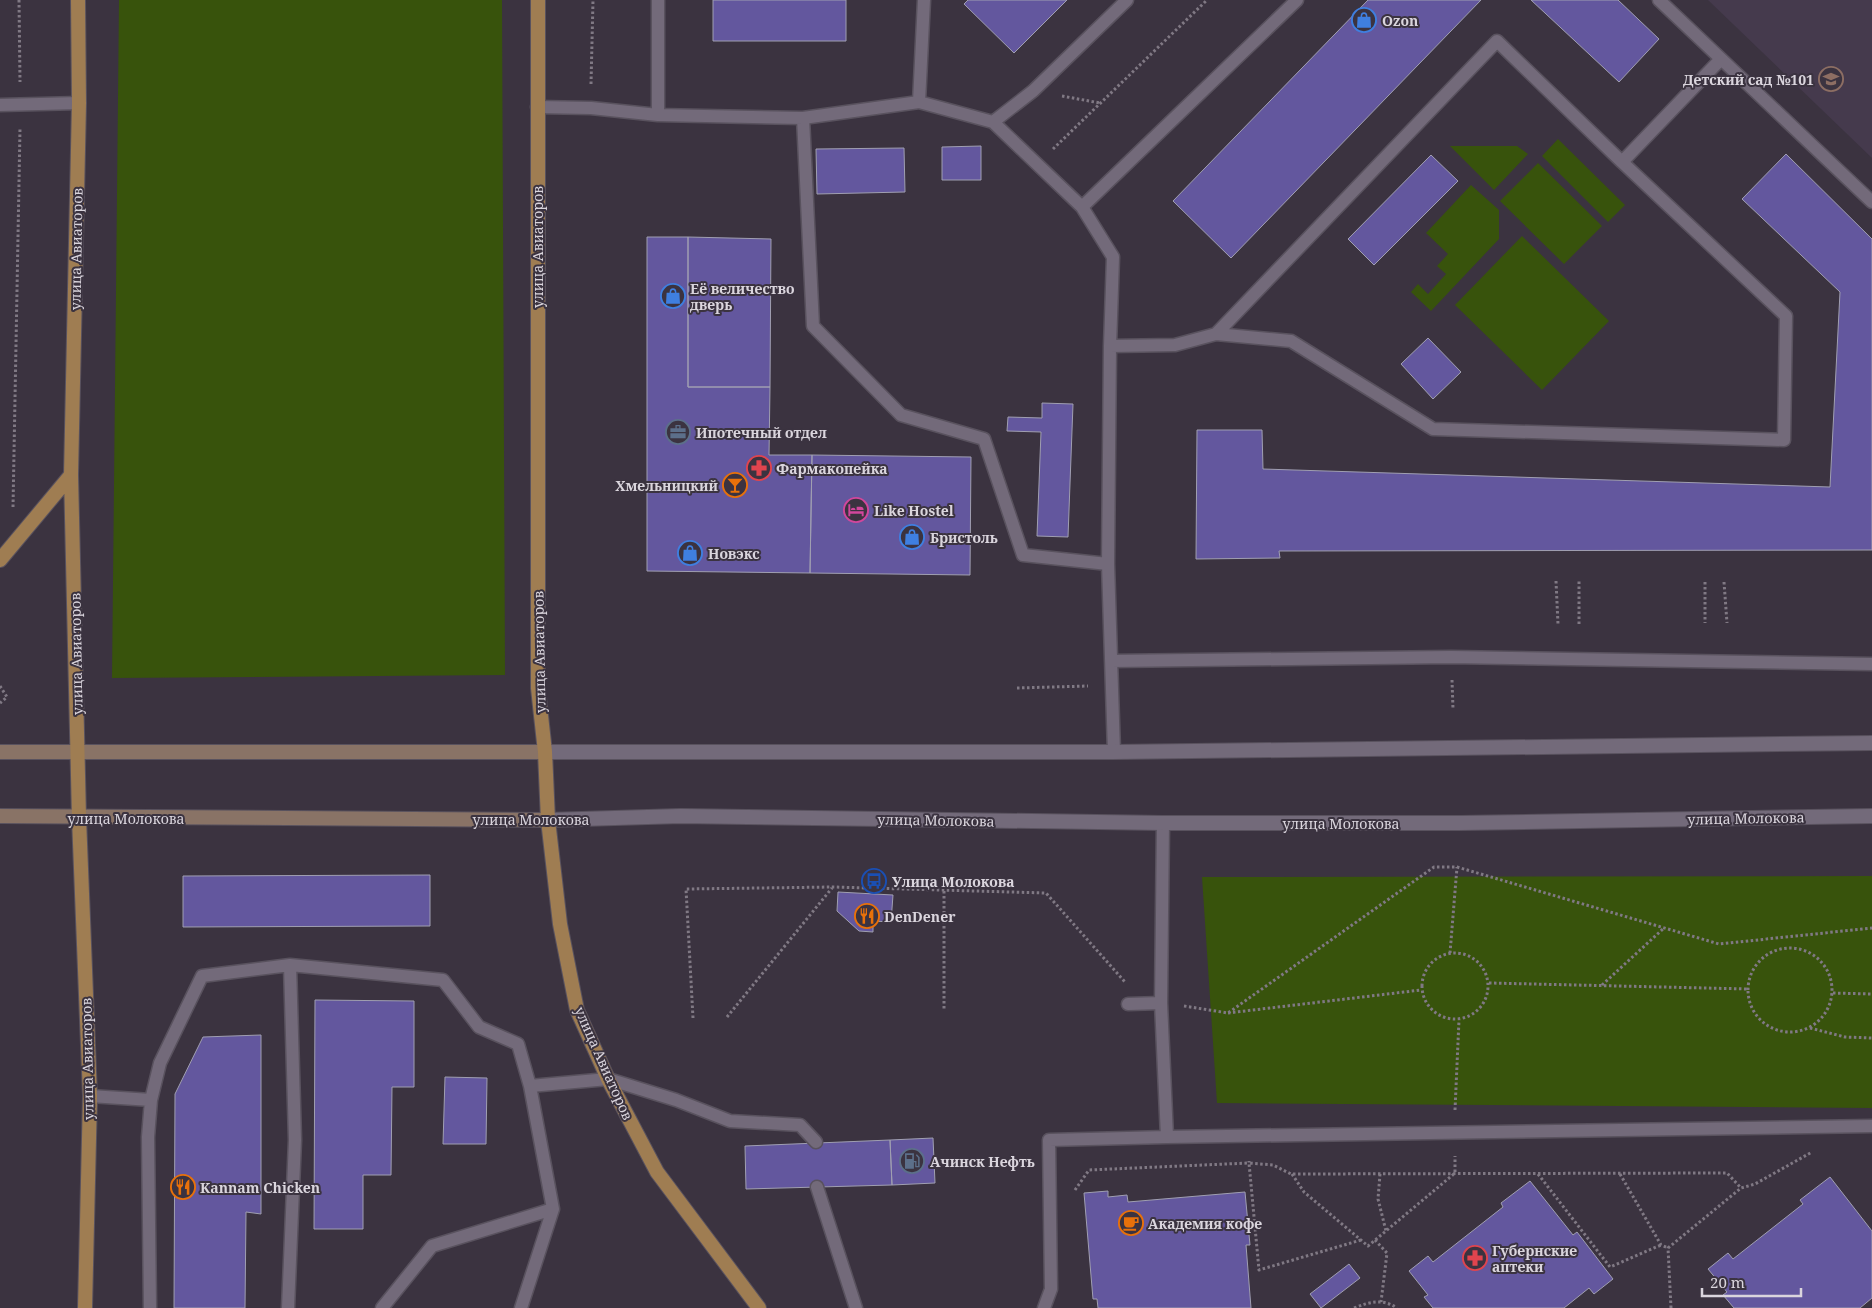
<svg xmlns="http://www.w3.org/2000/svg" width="1872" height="1308" viewBox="0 0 1872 1308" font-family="'Noto Serif',serif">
<rect width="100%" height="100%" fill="#3b3340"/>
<path fill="#453a4d" d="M 1708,0 L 1872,0 L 1872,158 Z"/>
<path fill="#38530c" d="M 119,0 L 502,0 L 505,675 L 112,678 Z
M 1558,139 L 1625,205 L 1608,222 L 1542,156 Z
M 1450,146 L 1517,146 L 1528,154 L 1494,190 Z
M 1538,163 L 1602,226 L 1564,264 L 1500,201 Z
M 1471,185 L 1499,210 L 1499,239 L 1431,311 L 1411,292 L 1418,284 L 1428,294 L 1446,274 L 1437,266 L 1448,254 L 1426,233 Z
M 1522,236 L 1609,321 L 1542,390 L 1455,305 Z
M 1872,876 L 1872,1108 L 1217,1103 L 1202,877 Z"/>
<path fill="#63579e" stroke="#a09fb1" d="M 713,0 L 846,0 L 846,41 L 713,41 Z
M 968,0 L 1067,0 L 1014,53 L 964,4 Z
M 1368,0 L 1481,0 L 1231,258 L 1173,201 Z
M 1531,0 L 1618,0 L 1659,39 L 1619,82 Z
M 981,146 L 981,180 L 942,180 L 942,147 Z
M 904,148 L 905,192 L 817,194 L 816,149 Z
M 1786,154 L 1872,239 L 1872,550 L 1279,551 L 1280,558 L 1196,559 L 1197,430 L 1262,430 L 1263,469 L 1830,487 L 1840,292 L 1742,199 Z
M 1431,155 L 1458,181 L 1374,265 L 1348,239 Z
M 647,237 L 688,237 L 688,387 L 770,387 L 769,455 L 812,455 L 810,573 L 647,571 Z
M 688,237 L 771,239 L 770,387 L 688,387 Z
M 1428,338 L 1461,372 L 1433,399 L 1401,364 Z
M 1042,403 L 1073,404 L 1068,537 L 1037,536 L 1041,432 L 1007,431 L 1008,417 L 1042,418 Z
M 812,455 L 971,457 L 970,575 L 810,573 Z
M 430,875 L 430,926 L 183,927 L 183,876 Z
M 838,892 L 893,895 L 891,922 L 873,921 L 873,932 L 859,931 L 837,911 Z
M 315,1000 L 414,1001 L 414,1087 L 392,1087 L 391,1175 L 363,1175 L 363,1229 L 314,1229 Z
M 261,1035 L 261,1214 L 246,1212 L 245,1308 L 174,1308 L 175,1094 L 203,1037 Z
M 445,1077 L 487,1078 L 486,1144 L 443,1144 Z
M 933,1138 L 935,1183 L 892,1185 L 890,1140 Z
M 890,1140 L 892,1185 L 746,1189 L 745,1146 Z
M 1830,1177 L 1872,1231 L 1872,1298 L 1860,1308 L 1734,1308 L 1723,1295 L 1727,1292 L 1708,1269 L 1728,1253 L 1733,1259 L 1803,1204 L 1800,1200 Z
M 1530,1181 L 1573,1235 L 1577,1232 L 1613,1279 L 1594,1294 L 1589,1288 L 1564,1308 L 1433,1308 L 1424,1297 L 1428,1295 L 1409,1271 L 1428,1256 L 1433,1262 L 1503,1207 L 1501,1203 Z
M 1108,1191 L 1108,1197 L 1127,1195 L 1128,1202 L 1245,1192 L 1250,1245 L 1246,1245 L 1251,1308 L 1098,1308 L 1097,1299 L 1093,1299 L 1084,1193 Z
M 1349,1264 L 1360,1278 L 1321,1308 L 1310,1294 Z"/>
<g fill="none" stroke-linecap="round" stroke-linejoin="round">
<defs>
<path id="service" d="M 658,0 L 658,115
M 1659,0 L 1872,202
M 919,102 L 924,0
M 0,105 L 79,103
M 537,107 L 591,108 L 658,115 L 803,118 L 919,102 L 993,122 L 1082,207 L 1113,257 L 1110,346 L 1108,564 L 1114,752
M 803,118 L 813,326 L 901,415 L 984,439 L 1023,555 L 1108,564
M 993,122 L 1033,91 L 1127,0
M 1082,207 L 1297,0
M 1216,334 L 1291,341 L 1433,429 L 1784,440 L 1786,316 L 1622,162
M 1110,346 L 1175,345 L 1216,334 L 1497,41 L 1622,162 L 1721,59
M 1111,661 L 1451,657 L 1872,664
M 1163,823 L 1161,1003 L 1167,1137 L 1872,1126
M 1128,1004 L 1161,1003
M 90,1096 L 151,1100
M 817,1187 L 856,1308
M 150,1308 L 148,1137 L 151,1100 L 160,1063 L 202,976 L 290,965 L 443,980 L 479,1027 L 518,1044 L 530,1086
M 288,1308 L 295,1140 L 290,965
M 382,1308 L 432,1246 L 553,1209
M 521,1308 L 553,1209 L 530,1086 L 608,1079 L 676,1100 L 730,1121 L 800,1125 L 816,1142
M 1044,1308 L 1051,1289 L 1049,1140 L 1167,1137"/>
<path id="tertiary" d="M 545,752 L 1114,752 L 1872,743
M 548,820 L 681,816 L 1163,823 L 1460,823 L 1872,816"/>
<path id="secondary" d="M 0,752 L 545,752
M 0,816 L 548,820"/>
<path id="primary" d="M 78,0 L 79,103 L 71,475 L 79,818 L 90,1096 L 85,1308
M 538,0 L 538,688 L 545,752 L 548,820 L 560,924 L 577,1010 L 608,1079 L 657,1172 L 759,1308
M 0,560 L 71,475"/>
</defs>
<use href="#service" stroke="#59525e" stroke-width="15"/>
<use href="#tertiary" stroke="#59525e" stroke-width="16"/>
<use href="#secondary" stroke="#59525e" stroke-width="16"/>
<use href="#primary" stroke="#59525e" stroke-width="16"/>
<path stroke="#807984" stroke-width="3" stroke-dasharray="2.5 2.5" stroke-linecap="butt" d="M 19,0 L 20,82
M 591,84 L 593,0
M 1062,96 L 1100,103
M 1053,149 L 1207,0
M 13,507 L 20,128
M 1556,581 L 1558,624
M 1705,582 L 1705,623
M 1724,582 L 1727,623
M 1579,624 L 1579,581
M 1452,680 L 1453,709
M 0,686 L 7,697 L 0,703
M 1017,688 L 1088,686
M 944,891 L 944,1010
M1748 990a42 42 0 1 1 84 0a42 42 0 1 1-84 0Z
M1422 986a33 33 0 1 1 66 0a33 33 0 1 1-66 0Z
M 1450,953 L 1457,867
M 1489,983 L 1748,989
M 1602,985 L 1664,928
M 1833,993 L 1872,994
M 1184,1006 L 1228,1013 L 1434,867 L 1457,867 L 1719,944 L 1872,928
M 1228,1013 L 1421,990
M 727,1017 L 832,888
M 693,1018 L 686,889 L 833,887 L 1046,893 L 1125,982
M 1810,1028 L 1845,1037 L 1872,1038
M 1455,1110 L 1459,1020
M 1292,1174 L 1304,1192 L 1368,1246 L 1455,1173 L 1455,1156
M 1380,1174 L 1378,1199 L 1386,1231
M 1538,1174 L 1610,1267 L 1661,1245
M 1620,1174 L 1661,1245 L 1668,1248
M 1075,1190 L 1089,1170 L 1249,1163 L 1249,1161
M 1361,1240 L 1259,1270 L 1249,1163 L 1273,1165 L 1291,1174 L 1727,1173 L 1741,1188
M 1375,1240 L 1387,1253 L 1381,1302
M 1354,1308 C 1370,1302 1382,1298 1397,1308
M 1671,1308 L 1668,1248 L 1741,1188 L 1755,1184 L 1812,1152"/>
<use href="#service" stroke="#736a7a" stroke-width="12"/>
<use href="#tertiary" stroke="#736a7a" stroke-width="14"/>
<use href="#secondary" stroke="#897366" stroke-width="14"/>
<use href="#primary" stroke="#9f7d52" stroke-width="14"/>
</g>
<defs>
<symbol id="shop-ring" viewBox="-11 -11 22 22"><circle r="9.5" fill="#3b3340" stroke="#3f7fe0" stroke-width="1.5"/><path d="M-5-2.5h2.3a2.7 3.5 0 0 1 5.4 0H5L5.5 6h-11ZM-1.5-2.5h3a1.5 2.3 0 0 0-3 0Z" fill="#3f7fe0"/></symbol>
<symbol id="school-ring" viewBox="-11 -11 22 22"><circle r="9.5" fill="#3b3340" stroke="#8d6e63" stroke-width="1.5"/><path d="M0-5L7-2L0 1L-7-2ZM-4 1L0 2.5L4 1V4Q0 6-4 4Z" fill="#8d6e63"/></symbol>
<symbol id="office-ring" viewBox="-11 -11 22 22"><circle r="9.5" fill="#3b3340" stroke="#5c6f8a" stroke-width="1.5"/><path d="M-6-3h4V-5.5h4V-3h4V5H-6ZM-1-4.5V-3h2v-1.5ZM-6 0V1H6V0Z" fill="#5c6f8a"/></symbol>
<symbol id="pharmacy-ring" viewBox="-11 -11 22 22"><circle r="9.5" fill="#3b3340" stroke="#e0444e" stroke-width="1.5"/><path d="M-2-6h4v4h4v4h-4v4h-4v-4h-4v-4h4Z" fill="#e0444e"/></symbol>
<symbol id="bar-ring" viewBox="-11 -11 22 22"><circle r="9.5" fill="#3b3340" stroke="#e8710a" stroke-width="1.5"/><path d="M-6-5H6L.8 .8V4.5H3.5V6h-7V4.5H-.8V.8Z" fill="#e8710a"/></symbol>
<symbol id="hotel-ring" viewBox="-11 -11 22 22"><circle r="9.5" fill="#3b3340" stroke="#d1479c" stroke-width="1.5"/><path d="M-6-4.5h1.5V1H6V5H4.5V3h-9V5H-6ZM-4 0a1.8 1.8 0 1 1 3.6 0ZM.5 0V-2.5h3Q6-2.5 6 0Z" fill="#d1479c"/></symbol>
<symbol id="bus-ring" viewBox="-11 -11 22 22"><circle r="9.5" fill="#3b3340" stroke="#1a4fb4" stroke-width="1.5"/><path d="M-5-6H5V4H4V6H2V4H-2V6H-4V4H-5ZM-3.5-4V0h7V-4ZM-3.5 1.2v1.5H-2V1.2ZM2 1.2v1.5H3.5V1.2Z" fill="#1a4fb4"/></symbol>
<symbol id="restaurant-ring" viewBox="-11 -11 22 22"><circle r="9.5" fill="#3b3340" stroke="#e8710a" stroke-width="1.5"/><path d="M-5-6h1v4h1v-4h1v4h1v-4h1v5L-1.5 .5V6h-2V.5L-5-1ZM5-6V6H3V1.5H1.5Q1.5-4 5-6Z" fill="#e8710a"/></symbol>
<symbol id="fuel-ring" viewBox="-11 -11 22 22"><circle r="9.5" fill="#3b3340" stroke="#5c6f8a" stroke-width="1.5"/><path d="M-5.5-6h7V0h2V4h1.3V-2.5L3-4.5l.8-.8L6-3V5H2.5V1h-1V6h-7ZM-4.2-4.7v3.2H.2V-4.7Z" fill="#5c6f8a"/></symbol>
<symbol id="cafe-ring" viewBox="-11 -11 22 22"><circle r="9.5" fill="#3b3340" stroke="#e8710a" stroke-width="1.5"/><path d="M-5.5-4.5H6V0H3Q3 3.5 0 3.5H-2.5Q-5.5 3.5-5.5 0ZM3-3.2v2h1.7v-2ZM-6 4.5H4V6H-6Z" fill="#e8710a"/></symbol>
</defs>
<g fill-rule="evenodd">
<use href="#shop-ring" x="1350" y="6" width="28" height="28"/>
<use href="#school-ring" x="1817" y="65" width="28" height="28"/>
<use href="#shop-ring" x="659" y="282" width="28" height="28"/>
<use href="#office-ring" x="664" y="418" width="28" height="28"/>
<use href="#pharmacy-ring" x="745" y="454" width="28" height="28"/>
<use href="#bar-ring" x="721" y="471" width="28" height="28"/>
<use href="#hotel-ring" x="842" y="496" width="28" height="28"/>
<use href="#shop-ring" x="898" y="523" width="28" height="28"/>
<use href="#shop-ring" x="676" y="539" width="28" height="28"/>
<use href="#bus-ring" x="860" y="867" width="28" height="28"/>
<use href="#restaurant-ring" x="853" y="902" width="28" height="28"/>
<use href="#fuel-ring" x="898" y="1147" width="28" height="28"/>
<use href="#restaurant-ring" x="169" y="1173" width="28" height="28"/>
<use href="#cafe-ring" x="1117" y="1209" width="28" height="28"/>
<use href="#pharmacy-ring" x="1461" y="1244" width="28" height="28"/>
</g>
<g text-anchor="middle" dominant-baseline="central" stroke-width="4" stroke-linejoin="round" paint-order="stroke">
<g font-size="14" font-weight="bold" fill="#dad5dd" stroke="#3b3340" text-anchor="start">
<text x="1382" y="20">Ozon</text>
<text x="1814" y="79" text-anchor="end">Детский сад №101</text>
<text x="690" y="288">Её величество<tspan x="690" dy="16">дверь</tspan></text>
<text x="696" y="432">Ипотечный отдел</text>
<text x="776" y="468">Фармакопейка</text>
<text x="718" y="485" text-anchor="end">Хмельницкий</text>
<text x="874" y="510">Like Hostel</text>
<text x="930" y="537">Бристоль</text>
<text x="708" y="553">Новэкс</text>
<text x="892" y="881">Улица Молокова</text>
<text x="884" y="916">DenDener</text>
<text x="930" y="1161">Ачинск Нефть</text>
<text x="200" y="1187">Kannam Chicken</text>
<text x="1148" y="1223">Академия кофе</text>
<text x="1492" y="1250">Губернские<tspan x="1492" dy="16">аптеки</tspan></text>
</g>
<g font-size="14" fill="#dad5dd" stroke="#3b3340">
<text transform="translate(537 247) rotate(-90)">улица Авиаторов</text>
<text transform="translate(76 249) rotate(-89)">улица Авиаторов</text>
<text transform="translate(539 652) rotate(-91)">улица Авиаторов</text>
<text transform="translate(76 654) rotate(-91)">улица Авиаторов</text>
<text x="126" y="818">улица Молокова</text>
<text transform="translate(1746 818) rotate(-1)">улица Молокова</text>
<text x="531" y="819">улица Молокова</text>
<text transform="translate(936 820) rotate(1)">улица Молокова</text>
<text x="1341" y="823">улица Молокова</text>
<text transform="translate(87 1059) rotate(-91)">улица Авиаторов</text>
<text transform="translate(604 1063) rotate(66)">улица Авиаторов</text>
</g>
</g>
<path d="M1702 1288v8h99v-8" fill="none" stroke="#dad5dd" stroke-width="2.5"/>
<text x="1710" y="1288" font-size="15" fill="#dad5dd" stroke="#3b3340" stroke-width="4" paint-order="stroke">20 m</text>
</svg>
